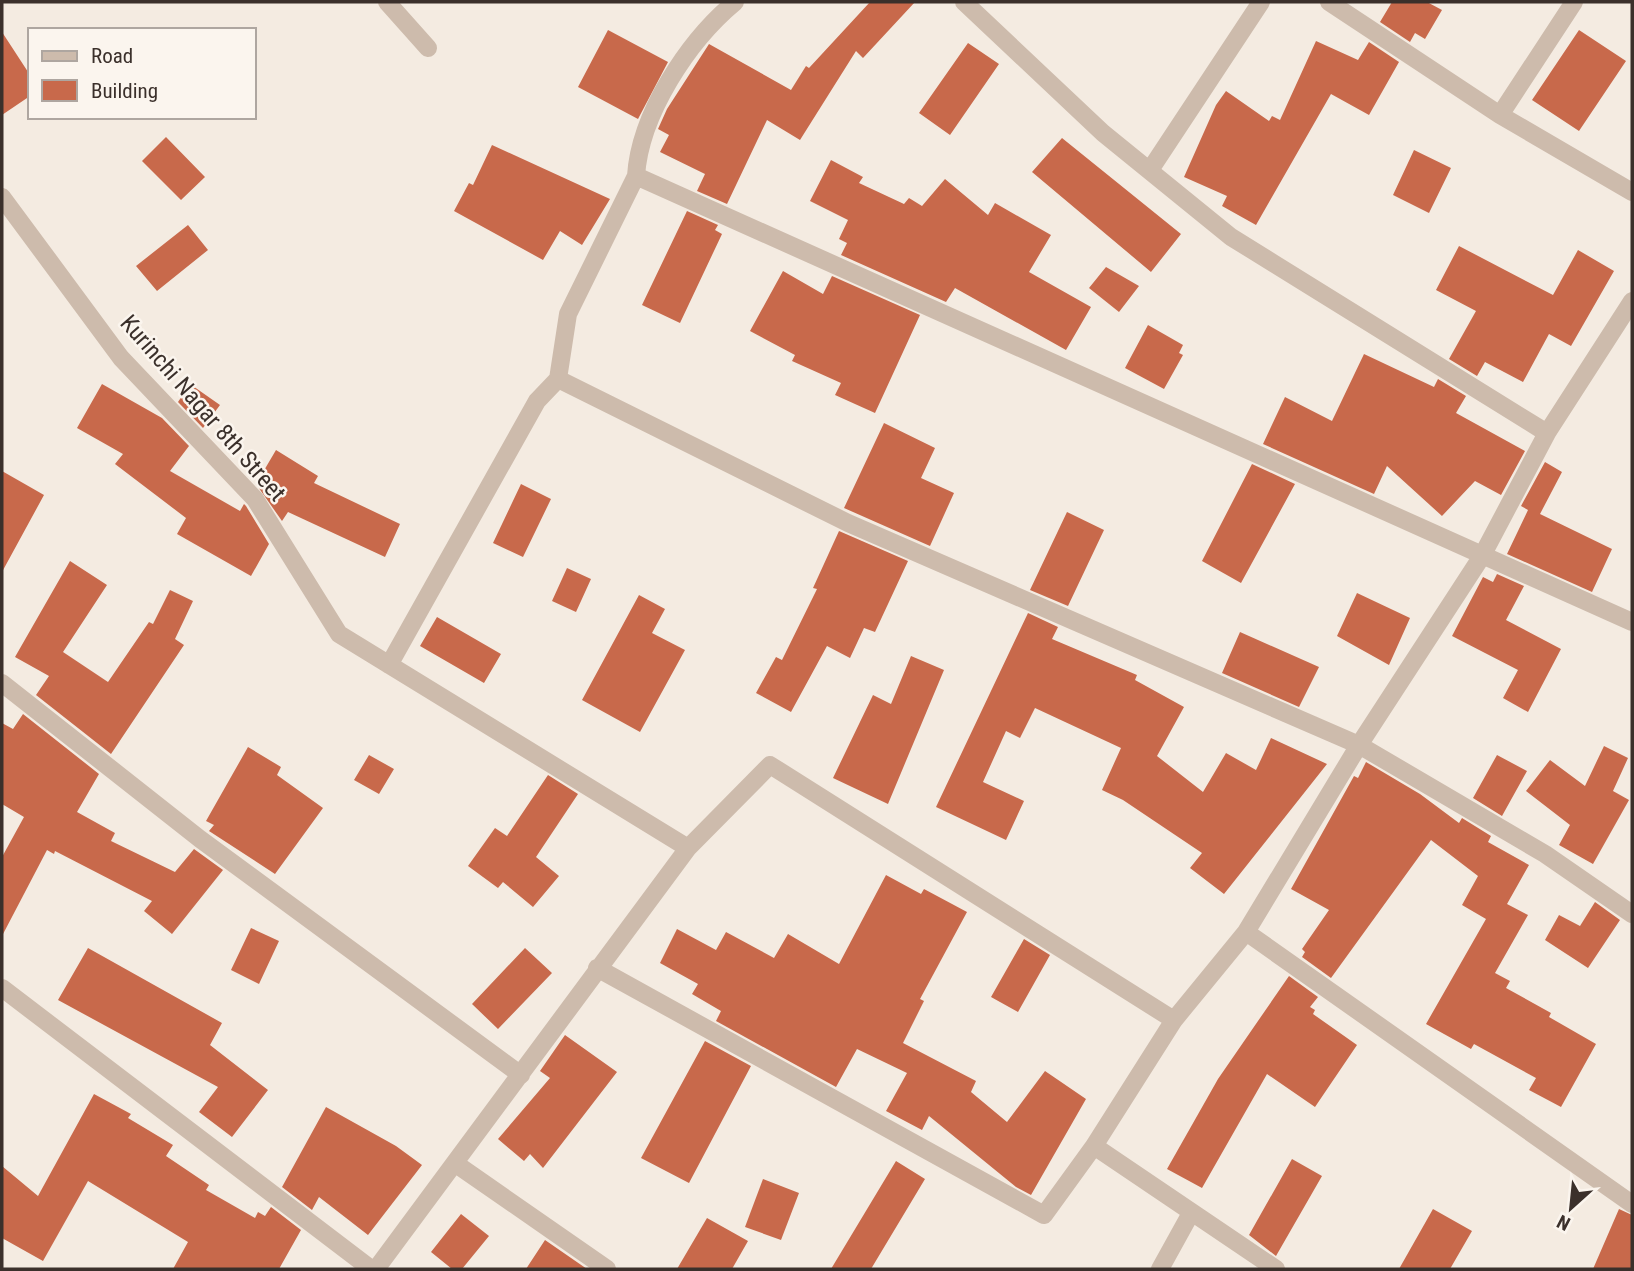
<svg xmlns="http://www.w3.org/2000/svg" width="1634" height="1271" viewBox="0 0 1634 1271" font-family="'Roboto Condensed',sans-serif">
<rect width="100%" height="100%" fill="#f4ebe1"/>
<path fill="#c8694b" d="M 870,2 L 915,2 L 863,58 L 856,51 L 800,140 L 767,120 L 727,204 L 697,191 L 705,174 L 660,152 L 669,135 L 658,129 L 667,109 L 709,44 L 791,90 L 806,66 L 809,68 Z
M 1392,2 L 1427,2 L 1442,10 L 1425,39 L 1415,33 L 1410,42 L 1380,22 Z
M 608,30 L 668,62 L 638,119 L 578,87 Z
M 1579,30 L 1626,61 L 1579,131 L 1532,100 Z
M 2,32 L 30,75 L 30,96 L 2,115 Z
M 1316,41 L 1358,60 L 1369,42 L 1399,62 L 1369,115 L 1331,94 L 1256,225 L 1222,206 L 1227,196 L 1184,177 L 1216,105 L 1226,91 L 1269,121 L 1272,116 L 1280,120 Z
M 968,43 L 999,64 L 950,135 L 919,113 Z
M 166,137 L 205,177 L 181,200 L 142,161 Z
M 1062,138 L 1181,234 L 1151,272 L 1032,172 Z
M 492,145 L 610,199 L 582,245 L 560,231 L 543,260 L 454,211 L 469,183 L 473,185 Z
M 1414,150 L 1451,168 L 1429,213 L 1393,195 Z
M 831,160 L 863,177 L 859,183 L 904,204 L 909,198 L 922,206 L 945,179 L 988,215 L 995,203 L 1051,235 L 1029,272 L 1091,307 L 1066,350 L 955,288 L 946,302 L 841,255 L 847,243 L 839,239 L 848,220 L 810,201 Z
M 687,211 L 718,225 L 715,230 L 722,234 L 680,323 L 642,305 Z
M 188,225 L 208,250 L 157,291 L 136,266 Z
M 1459,246 L 1553,295 L 1578,250 L 1614,271 L 1571,346 L 1549,334 L 1523,382 L 1485,362 L 1477,376 L 1449,359 L 1476,311 L 1436,290 Z
M 1106,267 L 1139,286 L 1119,312 L 1089,288 Z
M 783,271 L 823,294 L 832,276 L 920,315 L 875,413 L 835,395 L 841,383 L 792,361 L 795,355 L 750,331 Z
M 1148,325 L 1183,345 L 1179,353 L 1183,355 L 1164,389 L 1125,368 Z
M 1364,354 L 1434,387 L 1438,379 L 1466,396 L 1456,413 L 1525,451 L 1501,495 L 1475,481 L 1442,516 L 1387,466 L 1374,494 L 1263,444 L 1285,397 L 1332,421 Z
M 102,384 L 162,418 L 189,446 L 170,471 L 240,511 L 244,504 L 246,506 L 269,544 L 251,576 L 177,534 L 186,518 L 115,464 L 123,454 L 77,428 Z
M 190,384 L 220,405 L 203,428 L 178,402 Z
M 884,423 L 935,448 L 921,478 L 954,493 L 930,546 L 844,508 Z
M 276,450 L 318,476 L 314,483 L 400,524 L 385,557 L 288,512 L 282,521 L 256,484 Z
M 1545,462 L 1562,472 L 1540,514 L 1612,549 L 1592,592 L 1507,554 L 1528,510 L 1521,506 Z
M 1252,464 L 1295,484 L 1241,583 L 1202,561 Z
M 2,471 L 44,495 L 2,572 Z
M 521,484 L 551,499 L 523,557 L 493,543 Z
M 1067,512 L 1104,530 L 1068,606 L 1030,590 Z
M 839,531 L 908,561 L 875,632 L 864,628 L 850,658 L 827,646 L 791,712 L 756,693 L 776,657 L 782,660 L 817,589 L 813,588 Z
M 70,561 L 107,585 L 63,652 L 108,682 L 149,622 L 153,624 L 170,590 L 193,601 L 175,639 L 184,645 L 111,754 L 36,695 L 49,676 L 15,657 Z
M 567,568 L 591,579 L 576,612 L 552,601 Z
M 1497,574 L 1524,586 L 1506,620 L 1561,649 L 1528,712 L 1503,698 L 1518,670 L 1452,636 L 1483,577 L 1493,582 Z
M 1357,593 L 1410,618 L 1389,665 L 1337,636 Z
M 639,595 L 665,609 L 652,633 L 685,650 L 640,732 L 582,700 Z
M 1028,613 L 1058,627 L 1052,639 L 1137,675 L 1135,680 L 1184,707 L 1157,756 L 1203,792 L 1226,753 L 1256,770 L 1271,738 L 1327,764 L 1224,894 L 1190,868 L 1202,853 L 1123,800 L 1102,790 L 1121,748 L 1035,708 L 1020,738 L 1006,731 L 983,782 L 1024,801 L 1006,840 L 936,807 Z
M 437,617 L 501,654 L 484,683 L 420,646 Z
M 1240,632 L 1319,667 L 1299,707 L 1222,673 Z
M 911,656 L 944,670 L 888,804 L 833,778 L 873,695 L 891,704 Z
M 23,714 L 99,774 L 77,812 L 115,833 L 111,841 L 175,872 L 194,849 L 223,870 L 172,934 L 144,911 L 152,901 L 55,851 L 54,854 L 47,850 L 2,936 L 2,857 L 24,817 L 2,804 L 2,723 L 13,729 Z
M 1604,746 L 1628,758 L 1613,791 L 1629,800 L 1593,864 L 1559,845 L 1570,825 L 1526,791 L 1550,760 L 1585,786 Z
M 248,747 L 281,767 L 277,775 L 323,808 L 275,874 L 209,831 L 214,825 L 206,821 Z
M 369,755 L 394,769 L 379,794 L 354,780 Z
M 1497,755 L 1527,771 L 1502,816 L 1473,798 Z
M 1366,762 L 1420,794 L 1459,823 L 1462,818 L 1491,836 L 1488,842 L 1529,865 L 1507,904 L 1528,915 L 1495,973 L 1510,981 L 1506,988 L 1551,1013 L 1549,1017 L 1596,1044 L 1561,1107 L 1529,1090 L 1536,1078 L 1474,1044 L 1471,1049 L 1426,1024 L 1486,919 L 1462,905 L 1478,876 L 1431,840 L 1331,978 L 1302,957 L 1305,952 L 1302,949 L 1329,910 L 1291,889 L 1354,776 L 1358,778 Z
M 548,775 L 578,794 L 536,857 L 559,876 L 533,907 L 503,882 L 498,888 L 468,866 L 495,828 L 507,836 Z
M 886,875 L 921,894 L 924,889 L 967,912 L 920,999 L 924,1001 L 903,1043 L 976,1081 L 971,1092 L 1007,1122 L 1045,1071 L 1086,1099 L 1031,1195 L 1016,1187 L 929,1116 L 922,1130 L 886,1111 L 907,1073 L 857,1049 L 836,1087 L 716,1021 L 721,1011 L 692,994 L 698,984 L 660,963 L 677,929 L 716,950 L 726,932 L 774,958 L 788,934 L 839,964 Z
M 1595,902 L 1620,920 L 1588,968 L 1545,940 L 1559,915 L 1580,926 Z
M 251,928 L 279,941 L 259,984 L 231,970 Z
M 1024,939 L 1050,955 L 1018,1012 L 991,997 Z
M 88,948 L 222,1023 L 210,1045 L 268,1090 L 232,1137 L 199,1112 L 218,1087 L 58,1000 Z
M 525,948 L 552,973 L 498,1029 L 472,1004 Z
M 1289,976 L 1318,997 L 1310,1007 L 1315,1010 L 1313,1014 L 1357,1045 L 1315,1107 L 1267,1074 L 1202,1188 L 1167,1169 L 1218,1079 Z
M 565,1035 L 617,1072 L 543,1168 L 530,1154 L 524,1161 L 498,1139 L 550,1078 L 540,1071 Z
M 705,1041 L 751,1066 L 689,1183 L 641,1158 Z
M 94,1094 L 131,1114 L 128,1118 L 173,1145 L 166,1156 L 209,1185 L 206,1190 L 255,1218 L 258,1212 L 265,1216 L 271,1207 L 301,1230 L 279,1269 L 173,1269 L 188,1242 L 88,1181 L 43,1261 L 2,1238 L 2,1166 L 38,1196 Z
M 326,1107 L 396,1146 L 422,1165 L 368,1235 L 319,1197 L 312,1210 L 282,1187 Z
M 1292,1159 L 1322,1176 L 1276,1256 L 1249,1235 Z
M 896,1161 L 925,1179 L 871,1269 L 831,1269 Z
M 763,1179 L 799,1193 L 781,1240 L 745,1227 Z
M 1433,1209 L 1472,1231 L 1450,1269 L 1399,1269 Z
M 1619,1209 L 1632,1215 L 1632,1269 L 1593,1269 Z
M 461,1214 L 489,1236 L 462,1269 L 452,1269 L 431,1252 Z
M 707,1218 L 748,1241 L 732,1269 L 677,1269 Z
M 545,1240 L 587,1269 L 526,1269 Z"/>
<g fill="none" stroke-linecap="round" stroke-linejoin="round">
<path stroke="#cdbbac" stroke-width="18" d="M 387,2 L 428,48
M 964,2 L 1103,133 L 1231,237 L 1547,433
M 1329,2 L 1500,115 L 1632,192
M 1500,115 L 1574,2
M 1150,170 L 1261,2
M 636,176 L 1632,622
M 2,197 L 121,358 L 255,499 L 339,634 L 688,848
M 558,379 L 848,523 L 1359,745 L 1545,854 L 1632,914
M 389,665 L 537,401 L 558,379 L 568,314 L 636,176 C 640,114 688,41 735,2
M 2,683 L 200,839 L 521,1075
M 1246,932 L 1632,1204
M 597,968 L 1044,1215 L 1094,1146
M 2,988 L 371,1269
M 456,1164 L 607,1269
M 376,1269 L 688,848 L 770,765 L 1174,1020
M 1160,1269 L 1191,1213
M 1276,1269 L 1094,1146 L 1174,1020 L 1246,932 L 1359,745 L 1482,556 L 1547,433 L 1632,301"/>
</g>
<g text-anchor="middle" dominant-baseline="central" stroke-width="5" stroke-linejoin="round" paint-order="stroke">
<g font-size="24" fill="#3b302b" stroke="#fbf5ee">
<text transform="translate(203 408) rotate(49)">Kurinchi Nagar 8th Street</text>
</g>
</g>
<rect width="1634" height="1271" fill="none" stroke="#3b302b" stroke-width="7"/>
<rect x="28" y="28" width="228" height="91" fill="#fbf5ee" stroke="#aea6a0" stroke-width="2"/>
<rect x="42" y="51" width="35" height="10" fill="#cdbbac" stroke="#aea6a0" stroke-width="2"/>
<text x="91" y="63" font-size="21" fill="#3b302b">Road</text>
<rect x="42" y="80" width="35" height="21" fill="#c8694b" stroke="#aea6a0" stroke-width="2"/>
<text x="91" y="98" font-size="21" fill="#3b302b">Building</text>
<g transform="translate(1571 1208) rotate(207)" stroke="#fbf5ee" stroke-width="5" paint-order="stroke">
<path d="M0-5L12 26L0 18L-12 26Z" fill="#3b302b"/>
<text y="-10" font-size="19" font-weight="bold" text-anchor="middle" fill="#3b302b">N</text>
</g>
</svg>
